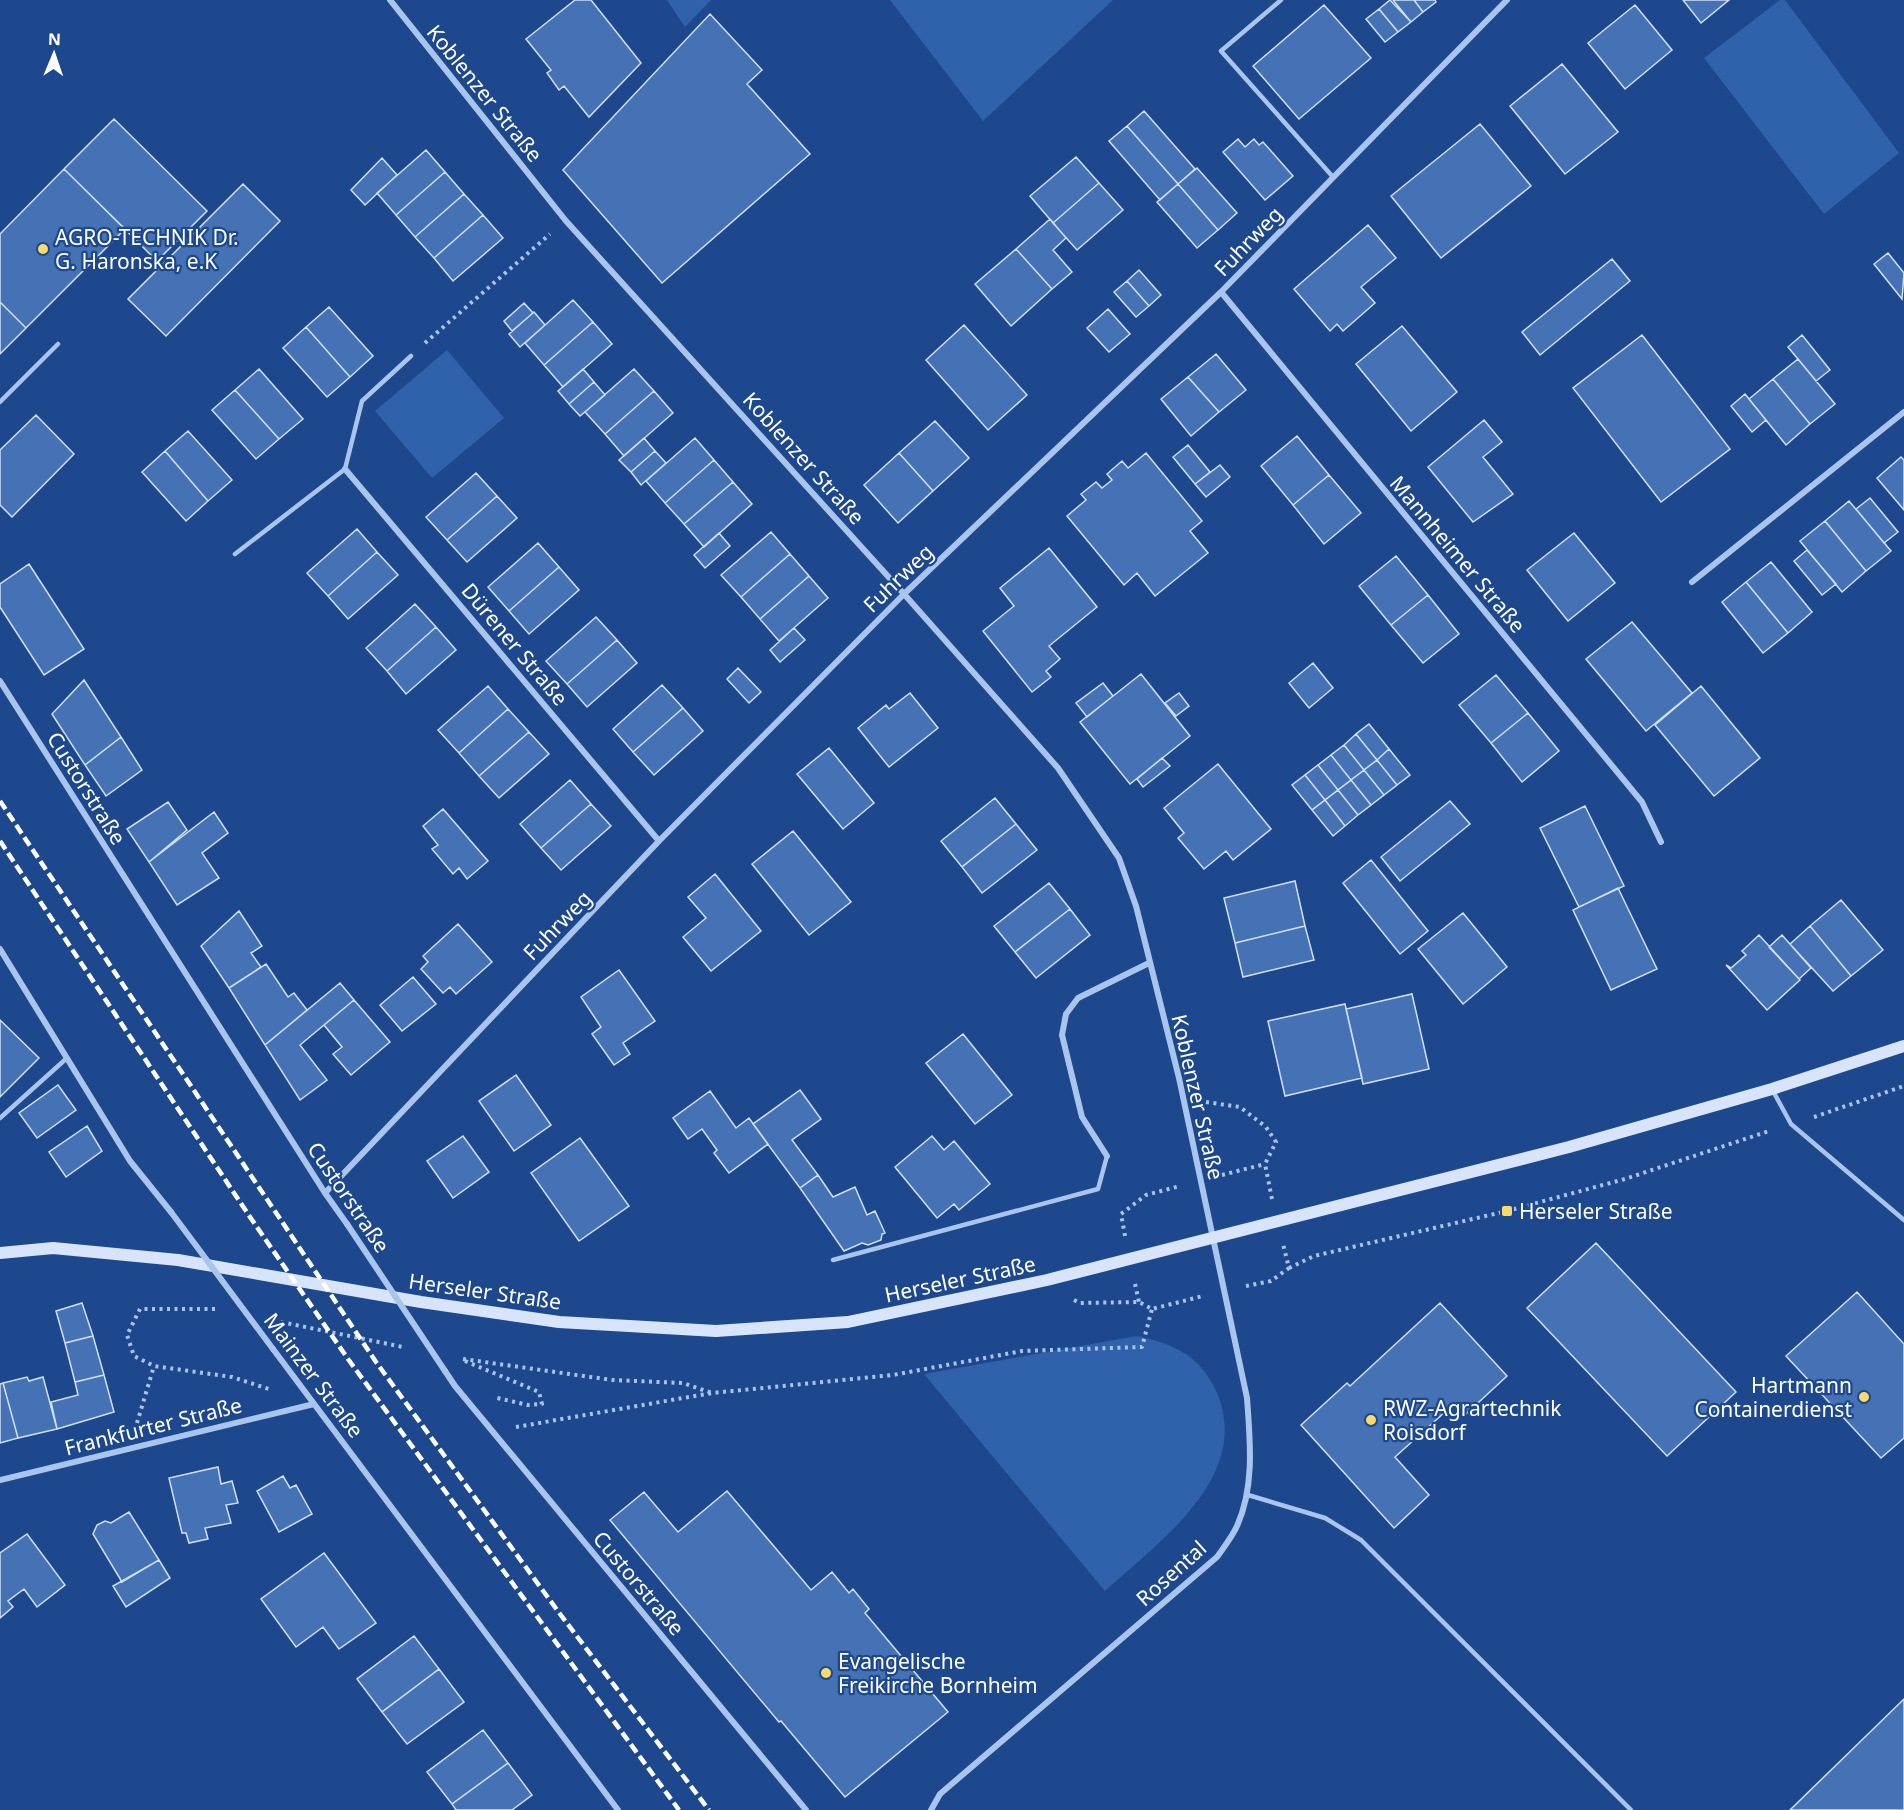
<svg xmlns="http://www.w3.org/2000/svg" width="1904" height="1810" viewBox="0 0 1904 1810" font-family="'Noto Sans',sans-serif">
<rect width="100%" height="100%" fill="#1d488d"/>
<path fill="#3061ab" d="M 667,0 L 711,0 L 685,27 Z
M 890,0 L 1113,0 L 983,121 Z
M 1780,0 L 1785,0 L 1899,153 L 1824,214 L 1704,58 Z
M 447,350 L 504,418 L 432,478 L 375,411 Z
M 1137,1336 C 1172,1343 1201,1356 1216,1391 C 1254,1475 1159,1542 1105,1591 L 924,1374 Z"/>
<path fill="#4571b5" stroke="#d0e0f9" stroke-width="1.5" d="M 575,0 L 591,0 L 641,63 L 589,117 L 564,86 L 559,90 L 547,73 L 551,70 L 526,39 Z
M 1390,0 L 1411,22 L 1398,32 L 1379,9 Z
M 1393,0 L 1414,0 L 1423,12 L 1411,22 Z
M 1414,0 L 1435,0 L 1436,2 L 1423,12 Z
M 1683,0 L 1729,0 L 1701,23 Z
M 1324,5 L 1371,58 L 1299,119 L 1253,66 Z
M 1635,5 L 1672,50 L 1625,89 L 1588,43 Z
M 1379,9 L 1398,32 L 1385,42 L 1366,19 Z
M 710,14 L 762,70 L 747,84 L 810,154 L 662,283 L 563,170 Z
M 1562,64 L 1618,132 L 1565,174 L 1510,106 Z
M 1144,111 L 1195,169 L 1178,184 L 1127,126 Z
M 114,119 L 207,211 L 157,261 L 64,169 Z
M 1480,124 L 1531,186 L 1441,258 L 1391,196 Z
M 1127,126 L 1178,184 L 1160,200 L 1109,141 Z
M 1238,139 L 1245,147 L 1254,139 L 1259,145 L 1263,142 L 1293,176 L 1265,200 L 1223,152 Z
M 426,150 L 445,172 L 396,215 L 377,193 Z
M 1076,157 L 1099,183 L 1053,223 L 1030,196 Z
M 382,158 L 397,175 L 365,205 L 351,190 Z
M 1197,168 L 1237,213 L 1218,230 L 1178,184 Z
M 64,169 L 125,229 L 26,328 L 0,302 L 0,234 Z
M 445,172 L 464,194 L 415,237 L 396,215 Z
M 1099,183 L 1123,210 L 1077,250 L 1053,223 Z
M 243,184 L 280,221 L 166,336 L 128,299 Z
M 1178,184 L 1218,230 L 1197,248 L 1157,202 Z
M 464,194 L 483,215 L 434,258 L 415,237 Z
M 483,215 L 503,238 L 453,281 L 434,258 Z
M 1050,219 L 1066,238 L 1053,250 L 1072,272 L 1052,289 L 1016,249 Z
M 1368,225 L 1396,258 L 1361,287 L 1375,303 L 1343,331 L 1337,324 L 1330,331 L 1294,289 Z
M 1016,249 L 1052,289 L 1011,326 L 975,284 Z
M 1888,253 L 1904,273 L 1902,299 L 1874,264 Z
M 1612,259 L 1630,281 L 1540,355 L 1522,332 Z
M 1139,270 L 1161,295 L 1149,306 L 1127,281 Z
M 1127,281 L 1149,306 L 1136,317 L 1114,292 Z
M 573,300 L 593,322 L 544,365 L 525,343 Z
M 0,302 L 26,328 L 0,354 Z
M 524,303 L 533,313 L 512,331 L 504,321 Z
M 329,307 L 373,356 L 350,377 L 306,327 Z
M 1108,309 L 1130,334 L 1109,352 L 1087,328 Z
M 534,312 L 545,325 L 520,347 L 509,334 Z
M 593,322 L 612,344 L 563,387 L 544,365 Z
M 964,325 L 1027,395 L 988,430 L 926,360 Z
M 1402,326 L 1457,392 L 1411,431 L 1356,364 Z
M 306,327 L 350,377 L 327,397 L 283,348 Z
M 1642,335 L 1730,449 L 1661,502 L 1573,388 Z
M 1802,335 L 1830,370 L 1816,381 L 1788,347 Z
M 1216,354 L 1246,390 L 1219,412 L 1188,377 Z
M 1798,359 L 1835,404 L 1810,424 L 1773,379 Z
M 259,369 L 303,419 L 279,439 L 235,390 Z
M 583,369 L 594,382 L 569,404 L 558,391 Z
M 634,369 L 654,391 L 605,434 L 585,412 Z
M 1188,377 L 1219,412 L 1191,436 L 1161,399 Z
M 1773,379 L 1810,424 L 1786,445 L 1749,399 Z
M 594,382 L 605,395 L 580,416 L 569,404 Z
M 235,390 L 279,439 L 256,459 L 212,410 Z
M 654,391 L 673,413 L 624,456 L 605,434 Z
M 1745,394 L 1766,420 L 1752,432 L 1731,406 Z
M 36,415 L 74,454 L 12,517 L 0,505 L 0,450 Z
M 1484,420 L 1502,442 L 1483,457 L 1513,494 L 1473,522 L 1428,467 Z
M 935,421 L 969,458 L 933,491 L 899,453 Z
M 188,431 L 232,480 L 208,501 L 165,451 Z
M 1297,436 L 1329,475 L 1293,505 L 1261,466 Z
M 644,438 L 655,451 L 631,472 L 619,460 Z
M 695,438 L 714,460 L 665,503 L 646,481 Z
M 1188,445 L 1210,472 L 1195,484 L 1173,457 Z
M 165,451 L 208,501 L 186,521 L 142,472 Z
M 655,451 L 666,463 L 641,485 L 631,472 Z
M 899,453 L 933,491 L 898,523 L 864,485 Z
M 1146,453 L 1202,521 L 1190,531 L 1208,553 L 1155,596 L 1137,573 L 1124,585 L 1067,516 L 1086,500 L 1081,494 L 1096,482 L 1102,488 L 1112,480 L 1107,474 L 1122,461 L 1128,468 Z
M 1901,457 L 1904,460 L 1904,510 L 1877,478 Z
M 714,460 L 733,482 L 684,524 L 665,503 Z
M 1220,465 L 1230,477 L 1206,497 L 1195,484 Z
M 476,473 L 497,496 L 447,540 L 426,517 Z
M 1329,475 L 1361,513 L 1324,544 L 1293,505 Z
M 733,482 L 752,504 L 704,547 L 684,524 Z
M 497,496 L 517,518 L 467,562 L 447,540 Z
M 1870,498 L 1898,532 L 1884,543 L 1856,509 Z
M 1849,501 L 1891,551 L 1866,571 L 1825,521 Z
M 1825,521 L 1866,571 L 1842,592 L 1800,541 Z
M 357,529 L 377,552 L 328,596 L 307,573 Z
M 771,532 L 790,554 L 741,597 L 721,575 Z
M 719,533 L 730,546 L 705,568 L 694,555 Z
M 1574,533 L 1615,583 L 1568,621 L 1527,570 Z
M 538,543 L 559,567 L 509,611 L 488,587 Z
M 1049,548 L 1097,607 L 1049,646 L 1060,659 L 1046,671 L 1051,677 L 1032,692 L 983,631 L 1014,606 L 1000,588 Z
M 1807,550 L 1836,584 L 1822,595 L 1794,561 Z
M 377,552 L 398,575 L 348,619 L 328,596 Z
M 790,554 L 809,576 L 760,619 L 741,597 Z
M 1396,556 L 1428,595 L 1391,625 L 1359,586 Z
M 1771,562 L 1812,612 L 1788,633 L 1746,582 Z
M 29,564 L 84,649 L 44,675 L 0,607 L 0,584 Z
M 559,567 L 579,590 L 529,634 L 509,611 Z
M 809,576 L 828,598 L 779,641 L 760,619 Z
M 1746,582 L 1788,633 L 1763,653 L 1722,602 Z
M 1428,595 L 1459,634 L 1423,663 L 1391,625 Z
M 415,604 L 436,627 L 387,671 L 366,648 Z
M 596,617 L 617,640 L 567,684 L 546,661 Z
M 1632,622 L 1692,693 L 1646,731 L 1586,659 Z
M 436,627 L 456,650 L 406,694 L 387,671 Z
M 794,628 L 805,640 L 780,662 L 770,650 Z
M 617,640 L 637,663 L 587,707 L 567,684 Z
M 1313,663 L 1333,688 L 1309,708 L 1289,683 Z
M 738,668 L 761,692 L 749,703 L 727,679 Z
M 1141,674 L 1190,736 L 1130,784 L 1080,722 Z
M 1496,675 L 1528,713 L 1491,743 L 1459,705 Z
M 84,680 L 121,737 L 85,765 L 52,714 Z
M 1103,683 L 1113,696 L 1087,717 L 1076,703 Z
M 662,685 L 683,708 L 633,752 L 613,729 Z
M 488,686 L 508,709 L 459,753 L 438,730 Z
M 1701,686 L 1760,758 L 1714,796 L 1655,725 Z
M 910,693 L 938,728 L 889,767 L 858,728 L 886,705 L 889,709 Z
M 1179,693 L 1189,706 L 1176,716 L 1165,703 Z
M 683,708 L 703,731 L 654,775 L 633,752 Z
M 508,709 L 529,732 L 479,776 L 459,753 Z
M 1528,713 L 1559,751 L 1522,782 L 1491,743 Z
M 1369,724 L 1389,749 L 1377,760 L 1356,734 Z
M 529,732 L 549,754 L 499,798 L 479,776 Z
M 1356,734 L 1377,760 L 1364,770 L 1344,745 Z
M 121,737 L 142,770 L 106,796 L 85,765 Z
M 1344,745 L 1364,770 L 1351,780 L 1331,755 Z
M 829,748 L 874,803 L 843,829 L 797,774 Z
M 1389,749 L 1410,775 L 1397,785 L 1377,760 Z
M 1331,755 L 1351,780 L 1338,790 L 1318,765 Z
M 1162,758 L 1170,766 L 1143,787 L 1137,779 Z
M 1377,760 L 1397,785 L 1384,795 L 1364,770 Z
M 1218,764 L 1271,829 L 1233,860 L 1226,851 L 1204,869 L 1178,838 L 1184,833 L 1164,808 Z
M 1318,765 L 1338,790 L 1325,800 L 1305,775 Z
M 1364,770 L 1384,795 L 1371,805 L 1351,780 Z
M 1305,775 L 1325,800 L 1312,810 L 1292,785 Z
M 570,780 L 591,804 L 541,848 L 520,824 Z
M 1351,780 L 1371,805 L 1358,815 L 1338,790 Z
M 1338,790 L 1358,815 L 1345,826 L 1325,800 Z
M 995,798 L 1016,824 L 962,867 L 941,841 Z
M 1325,800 L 1345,826 L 1333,836 L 1312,810 Z
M 1450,801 L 1470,824 L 1400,881 L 1381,857 Z
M 168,802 L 187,830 L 149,862 L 127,829 Z
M 591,804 L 611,826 L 561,870 L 541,848 Z
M 1585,806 L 1624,886 L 1579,907 L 1540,828 Z
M 443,809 L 488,861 L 467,879 L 459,868 L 453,874 L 432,849 L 438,845 L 423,826 Z
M 214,812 L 228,833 L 202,853 L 219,878 L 177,905 L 149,862 Z
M 1016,824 L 1037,850 L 982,893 L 962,867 Z
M 793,831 L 851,902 L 809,935 L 752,864 Z
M 1371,860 L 1428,931 L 1400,954 L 1343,883 Z
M 715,874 L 761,931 L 711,971 L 683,937 L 706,918 L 688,897 Z
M 1295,881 L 1305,926 L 1235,943 L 1224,898 Z
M 1049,883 L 1070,909 L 1015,952 L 994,926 Z
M 1618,888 L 1657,969 L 1611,990 L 1573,910 Z
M 1841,900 L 1883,950 L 1851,976 L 1810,926 Z
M 1070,909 L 1090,935 L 1036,978 L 1015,952 Z
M 239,911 L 262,946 L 251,953 L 261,967 L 229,988 L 201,946 Z
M 1463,913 L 1507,967 L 1463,1004 L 1418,949 Z
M 458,924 L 492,962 L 456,994 L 450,987 L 443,993 L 421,969 L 428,962 L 423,956 Z
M 1305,926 L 1314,960 L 1243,977 L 1235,943 Z
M 1810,926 L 1851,976 L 1833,991 L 1790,944 Z
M 1759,935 L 1800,980 L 1767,1010 L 1726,965 L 1731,968 L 1746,955 L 1742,951 Z
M 1782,935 L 1811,968 L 1799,979 L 1769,947 Z
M 266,964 L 288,997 L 294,993 L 307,1010 L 265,1045 L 229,988 Z
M 619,970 L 655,1021 L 623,1043 L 630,1054 L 614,1065 L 592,1034 L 601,1027 L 581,997 Z
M 413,977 L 436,1004 L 402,1031 L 380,1005 Z
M 340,983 L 354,1000 L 300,1045 L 327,1080 L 300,1100 L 265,1045 Z
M 1412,994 L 1429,1069 L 1363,1084 L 1346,1009 Z
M 354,1000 L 390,1042 L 351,1075 L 333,1054 L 342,1047 L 324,1025 Z
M 1345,1004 L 1362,1078 L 1285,1096 L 1268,1021 Z
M 0,1020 L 39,1058 L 0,1097 Z
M 963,1034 L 1012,1095 L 975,1124 L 926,1063 Z
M 516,1075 L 551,1125 L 514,1151 L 479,1101 Z
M 58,1085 L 76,1110 L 37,1138 L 19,1113 Z
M 800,1090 L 821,1119 L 792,1140 L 818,1175 L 800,1188 L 753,1124 Z
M 710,1091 L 736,1128 L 749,1118 L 768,1144 L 729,1173 L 714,1153 L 717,1150 L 702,1129 L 688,1139 L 673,1118 Z
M 87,1126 L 102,1151 L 66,1177 L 49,1152 Z
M 463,1136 L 489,1172 L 453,1198 L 427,1161 Z
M 932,1136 L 944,1150 L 954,1141 L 990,1184 L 959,1210 L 954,1204 L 937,1218 L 895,1167 Z
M 580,1138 L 629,1206 L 579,1241 L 531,1173 Z
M 818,1175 L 833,1197 L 855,1187 L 867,1215 L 875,1211 L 885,1233 L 882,1234 L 881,1240 L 868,1245 L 862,1243 L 844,1251 L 800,1188 Z
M 1596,1243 L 1736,1392 L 1667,1456 L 1527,1308 Z
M 1857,1292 L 1904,1344 L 1904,1438 L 1881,1458 L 1786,1356 Z
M 82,1303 L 93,1336 L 65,1343 L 56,1311 Z
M 1440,1303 L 1507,1376 L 1466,1414 L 1455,1403 L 1395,1457 L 1429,1495 L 1394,1528 L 1301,1425 L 1347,1383 L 1350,1386 Z
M 93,1336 L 104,1375 L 75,1382 L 65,1343 Z
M 104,1375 L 114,1412 L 57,1429 L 51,1402 L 78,1395 L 75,1382 Z
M 27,1377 L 29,1381 L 43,1377 L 57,1429 L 18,1438 L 3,1383 Z
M 3,1383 L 18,1438 L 0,1443 L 0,1384 Z
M 218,1467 L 221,1484 L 232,1481 L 238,1503 L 226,1505 L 231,1523 L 205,1528 L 208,1539 L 189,1543 L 186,1533 L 182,1533 L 169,1478 Z
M 283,1476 L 290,1488 L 296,1485 L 312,1514 L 279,1532 L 257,1491 Z
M 727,1491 L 811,1590 L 832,1572 L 849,1593 L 853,1589 L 869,1609 L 865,1613 L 948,1712 L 845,1797 L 781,1721 L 779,1722 L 610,1520 L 644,1492 L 678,1532 Z
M 129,1512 L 159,1560 L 122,1582 L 93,1534 L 97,1525 L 105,1521 L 111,1523 Z
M 27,1534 L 65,1585 L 37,1607 L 24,1589 L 8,1601 L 13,1607 L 0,1618 L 0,1553 Z
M 324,1553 L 376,1623 L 339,1649 L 323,1627 L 296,1647 L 261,1599 Z
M 159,1560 L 170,1578 L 126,1607 L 113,1586 Z
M 414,1636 L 439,1669 L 382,1712 L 357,1679 Z
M 439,1669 L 464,1702 L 407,1744 L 382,1712 Z
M 1904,1699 L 1904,1810 L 1790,1810 Z
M 483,1730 L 508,1763 L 452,1804 L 427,1772 Z
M 508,1763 L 532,1795 L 512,1810 L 456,1810 L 452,1804 Z"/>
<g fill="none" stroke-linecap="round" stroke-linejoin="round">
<path stroke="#aac5ed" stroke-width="4" stroke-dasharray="3 4.5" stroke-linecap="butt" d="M 425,343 L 550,234
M 1206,1102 L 1240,1107 L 1266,1127 L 1276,1142 L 1265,1164 L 1272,1199
M 1814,1117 L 1904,1086
M 1222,1175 L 1265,1164
M 1125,1236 L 1121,1214 L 1146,1195 L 1180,1186
M 1289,1268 L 1314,1256 L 1507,1211 L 1625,1179 L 1769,1131
M 1135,1284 L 1139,1302
M 1246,1286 L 1271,1281 L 1289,1268 L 1283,1244
M 1074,1300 L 1080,1303 L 1139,1302 L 1152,1309 L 1203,1296
M 215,1309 L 140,1309 L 127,1335 L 134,1356 L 154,1366 L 232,1377 L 272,1390
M 281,1322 L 403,1347
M 463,1359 L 612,1380 L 683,1383 L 712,1393
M 465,1361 L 539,1392 L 542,1404 L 528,1405 L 493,1397
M 137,1423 L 154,1366
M 516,1427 L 712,1393 L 893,1375 L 1022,1351 L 1142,1347 L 1152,1309"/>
<path stroke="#aac5ed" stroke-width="4.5" d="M 1281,0 L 1221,51 L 1333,177
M 0,402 L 58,344
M 235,554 L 345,469 L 362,401 L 411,356
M 1773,1091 L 1791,1124 L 1904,1220
M 0,1118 L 67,1058
M 833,1260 L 1098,1189 L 1107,1156
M 1248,1495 L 1325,1518 L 1361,1540 L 1631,1810"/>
<path stroke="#aac5ed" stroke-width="6" d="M 390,0 L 566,221 L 904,594 L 1058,768 L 1119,858 L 1136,906 L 1179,1078 L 1247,1398 C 1250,1440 1255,1486 1237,1526 C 1232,1537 1224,1547 1217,1557 L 940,1794 L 931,1810
M 1221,292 L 1642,802 L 1661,842
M 345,469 L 659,841
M 1692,582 L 1904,412
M 0,681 L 325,1193 L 347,1224
M 0,949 L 130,1161 L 171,1212
M 1107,1156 L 1082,1117 L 1062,1035 L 1066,1014 L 1078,998 L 1149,963
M 325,1193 L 659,841 L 904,594 L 1221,292 L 1507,0
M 273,1349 L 618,1810
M 445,1371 L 455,1386 L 806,1810
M 0,1480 L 314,1404"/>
<path stroke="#d7e4f9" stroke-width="12" d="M 0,1253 L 53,1248 L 178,1260 L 421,1302 L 559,1322 L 716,1331 L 848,1322 L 1047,1280 L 1569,1147 L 1772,1089 L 1904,1046"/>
<path stroke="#fff" stroke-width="4.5" stroke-dasharray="10 4.5" stroke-linecap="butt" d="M 0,801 L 376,1362 L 560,1614 L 709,1810
M 0,841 L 250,1217 L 348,1359 L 679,1810"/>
<path stroke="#aac5ed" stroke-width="6" d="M 171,1212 L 273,1349
M 347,1224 L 445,1371"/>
</g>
<g fill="#fcda69" stroke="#1d488d" stroke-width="2">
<circle cx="43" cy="249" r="6"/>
<rect x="1501" y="1205" width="12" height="12" rx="3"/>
<circle cx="1864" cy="1397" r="6"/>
<circle cx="1371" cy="1420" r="6"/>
<circle cx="826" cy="1673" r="6"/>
</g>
<g text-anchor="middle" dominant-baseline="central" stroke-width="4.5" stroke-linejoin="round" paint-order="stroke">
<g font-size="21" fill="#fff" stroke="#1d488d">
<text transform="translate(485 93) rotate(51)">Koblenzer Straße</text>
<text transform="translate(1248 241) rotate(-46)">Fuhrweg</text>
<text transform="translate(804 458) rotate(48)">Koblenzer Straße</text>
<text transform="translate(1458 554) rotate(50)">Mannheimer Straße</text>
<text transform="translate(898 578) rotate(-44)">Fuhrweg</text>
<text transform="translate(515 644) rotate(50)">Dürener Straße</text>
<text transform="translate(87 788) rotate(58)">Custorstraße</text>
<text transform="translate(557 925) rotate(-46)">Fuhrweg</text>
<text transform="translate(1198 1097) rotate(77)">Koblenzer Straße</text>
<text transform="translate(349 1197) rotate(56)">Custorstraße</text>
<text transform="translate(960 1279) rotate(-12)">Herseler Straße</text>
<text transform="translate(485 1291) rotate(8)">Herseler Straße</text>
<text transform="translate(314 1375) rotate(53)">Mainzer Straße</text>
<text transform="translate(153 1426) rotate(-14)">Frankfurter Straße</text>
<text transform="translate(1171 1573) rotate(-42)">Rosental</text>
<text transform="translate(639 1583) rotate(50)">Custorstraße</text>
</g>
<g font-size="21" fill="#fff" stroke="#1d488d" text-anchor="start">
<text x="55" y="237">AGRO-TECHNIK Dr.<tspan x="55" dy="24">G. Haronska, e.K</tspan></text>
<text x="1519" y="1211">Herseler Straße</text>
<text x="1852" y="1385" text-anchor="end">Hartmann<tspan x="1852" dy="24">Containerdienst</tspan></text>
<text x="1383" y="1408">RWZ-Agrartechnik<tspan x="1383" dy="24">Roisdorf</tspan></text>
<text x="838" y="1661">Evangelische<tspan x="838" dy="24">Freikirche Bornheim</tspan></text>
</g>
</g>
<g transform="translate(54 54) rotate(2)" stroke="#1d488d" stroke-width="4.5" paint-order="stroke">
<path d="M0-4.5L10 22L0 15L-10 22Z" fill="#ffffff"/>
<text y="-9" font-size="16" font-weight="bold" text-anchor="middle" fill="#ffffff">N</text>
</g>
</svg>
